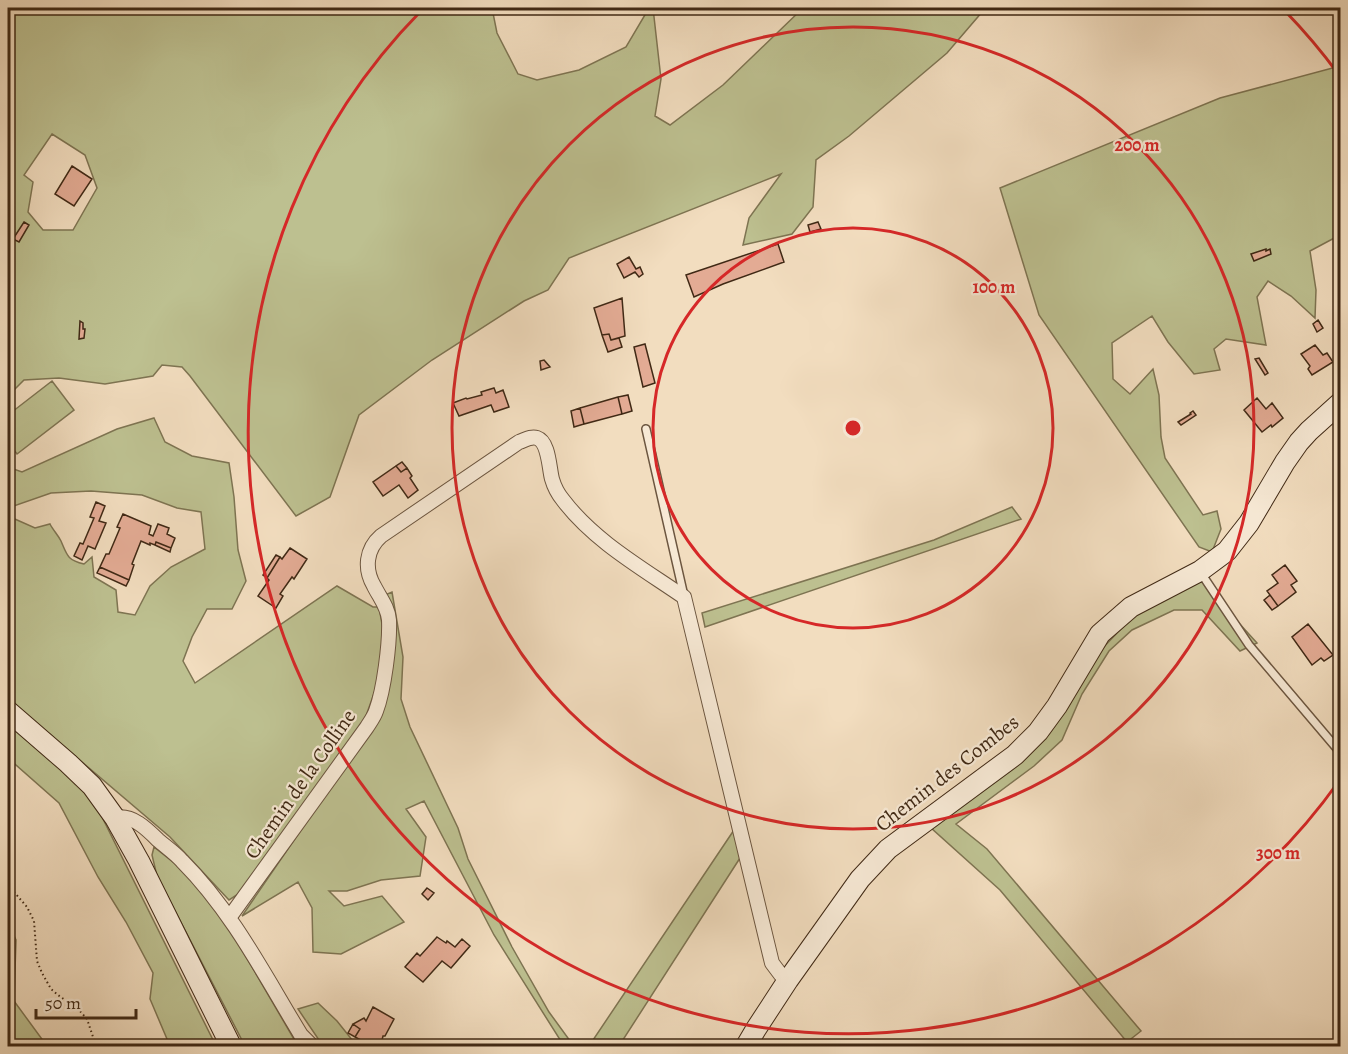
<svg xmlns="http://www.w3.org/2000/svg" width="1348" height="1054" viewBox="0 0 1348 1054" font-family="Alegreya,serif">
<rect width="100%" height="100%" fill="#f2ddbf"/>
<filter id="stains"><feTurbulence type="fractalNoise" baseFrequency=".00333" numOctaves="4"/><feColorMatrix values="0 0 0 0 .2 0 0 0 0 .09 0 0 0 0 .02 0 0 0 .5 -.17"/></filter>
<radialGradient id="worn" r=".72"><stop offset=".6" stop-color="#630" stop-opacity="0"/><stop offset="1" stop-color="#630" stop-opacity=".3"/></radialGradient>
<path fill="#bdc090" stroke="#7e7452" stroke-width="1.5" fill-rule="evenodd" d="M 8,8 L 492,8 L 497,33 L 518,74 L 537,80 L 579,70 L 626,47 L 649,8 L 653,8 L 661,79 L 655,116 L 670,125 L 723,85 L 803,8 L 991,8 L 983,11 L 947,53 L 849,136 L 816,160 L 813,207 L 792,234 L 743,245 L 749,218 L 781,174 L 569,258 L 548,290 L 524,301 L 432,360 L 359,415 L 330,497 L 296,516 L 190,376 L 182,367 L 162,365 L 153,376 L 105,384 L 59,378 L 24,380 L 8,396 ZM 52,134 L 85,155 L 97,188 L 73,230 L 43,230 L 28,212 L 33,182 L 24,175 Z
M 1340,66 L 1340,235 L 1310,251 L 1316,290 L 1315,318 L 1291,296 L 1268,281 L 1257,297 L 1266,345 L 1226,339 L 1214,349 L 1220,370 L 1194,374 L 1168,342 L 1152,316 L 1112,343 L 1113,379 L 1130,394 L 1153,369 L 1159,395 L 1161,437 L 1165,458 L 1203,515 L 1217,511 L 1221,529 L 1212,552 L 1199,547 L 1039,315 L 1000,188 L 1220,98 Z
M 52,381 L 74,410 L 17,454 L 8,442 L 8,415 Z
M 154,418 L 165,442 L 192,456 L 229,463 L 234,497 L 238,550 L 246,581 L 232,609 L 207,609 L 192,637 L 183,661 L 195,683 L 337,586 L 373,607 L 379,607 L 385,641 L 377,685 L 362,727 L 243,891 L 229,900 L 170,837 L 8,699 L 8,516 L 35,528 L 50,524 C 53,530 58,535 61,541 C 67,555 67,560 84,564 L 92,557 L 94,577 L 116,590 L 118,612 L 135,615 L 150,586 L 171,567 L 205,549 L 201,512 L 177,508 L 142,495 L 91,491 L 51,493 L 11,507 L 8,505 L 8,467 L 22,472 L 117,429 Z
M 1012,507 L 1021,519 L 705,627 L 702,613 L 934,540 Z
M 1203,580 L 1209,590 L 1257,643 L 1240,651 L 1202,610 L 1174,610 L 1132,630 L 1109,651 L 1082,694 L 1062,740 L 1034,766 L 956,824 L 987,849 L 1141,1031 L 1127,1042 L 1000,890 L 930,827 L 1011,770 L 1048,735 L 1068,707 L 1100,651 L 1133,616 Z
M 392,592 L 403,657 L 401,699 L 410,727 L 458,828 L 468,859 L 512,947 L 549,1012 L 573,1045 L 586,1046 L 564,1046 L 494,935 L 424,801 L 406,809 L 426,837 L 420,876 L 381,880 L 347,891 L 329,891 L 344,906 L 382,896 L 404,922 L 341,954 L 313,952 L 312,908 L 298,882 L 242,916 L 380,715 L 385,595 Z
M 8,722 L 77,781 L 97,807 L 216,1046 L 170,1046 L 150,999 L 153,973 L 126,922 L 98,877 L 59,803 L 8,758 Z
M 734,830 L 740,858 L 619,1046 L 589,1046 Z
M 154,847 L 188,874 L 227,924 L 298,1046 L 245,1046 L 157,876 L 152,855 Z
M 8,923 L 16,940 L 14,1001 L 47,1046 L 8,1046 Z
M 318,1003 L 337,1021 L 357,1046 L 323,1046 L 298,1009 Z"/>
<path fill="#e3ab94" stroke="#402915" stroke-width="1.5" d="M 72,166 L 92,179 L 74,206 L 55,194 Z
M 24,222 L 29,225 L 19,242 L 13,239 Z
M 818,222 L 821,229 L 810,232 L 808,225 Z
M 778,244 L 784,262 L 723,284 L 694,297 L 686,275 Z
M 1266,249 L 1266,251 L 1270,249 L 1271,254 L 1254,261 L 1251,254 Z
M 629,257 L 636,269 L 640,267 L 643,274 L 639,277 L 635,272 L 624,278 L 617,264 Z
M 622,298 L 625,336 L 611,340 L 609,334 L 602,335 L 594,308 Z
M 1318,320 L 1323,328 L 1317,332 L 1313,324 Z
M 80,321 L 83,323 L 83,329 L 85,329 L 84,338 L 79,339 Z
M 609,334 L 611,340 L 619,338 L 622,347 L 608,352 L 602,335 Z
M 645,344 L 655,383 L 643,387 L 634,347 Z
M 1315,345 L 1323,355 L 1327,353 L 1333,362 L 1312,375 L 1308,369 L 1310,366 L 1301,354 Z
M 1259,358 L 1268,373 L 1265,375 L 1255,359 Z
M 544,360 L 550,367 L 541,370 L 540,361 Z
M 494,388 L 496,393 L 503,390 L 509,407 L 494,412 L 491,405 L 459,416 L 453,403 L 466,398 L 467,399 L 482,395 L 481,392 Z
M 628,395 L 632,411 L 622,414 L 618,397 Z
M 618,397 L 622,414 L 584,424 L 580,408 Z
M 1257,398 L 1266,409 L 1272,403 L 1283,418 L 1272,427 L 1271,425 L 1262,432 L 1244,410 Z
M 580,408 L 584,424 L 574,427 L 571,411 Z
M 1193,411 L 1196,415 L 1181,425 L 1178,422 L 1191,414 L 1190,413 Z
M 402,462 L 407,468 L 401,472 L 396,466 Z
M 396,466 L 401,472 L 407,468 L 412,476 L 410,478 L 418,490 L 408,498 L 399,485 L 383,496 L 373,482 Z
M 96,502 L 105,506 L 99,521 L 106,523 L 95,549 L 88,546 L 82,560 L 74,556 L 80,543 L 83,544 L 94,518 L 90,517 Z
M 123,514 L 151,526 L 149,534 L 153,536 L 158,524 L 169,528 L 167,534 L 175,538 L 171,548 L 156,542 L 155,545 L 150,543 L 150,545 L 141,541 L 132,564 L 134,565 L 129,580 L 100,567 L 106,554 L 109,554 L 120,528 L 117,527 Z
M 156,542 L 171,548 L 170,552 L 155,545 Z
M 290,548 L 307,559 L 294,579 L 292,577 L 280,594 L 283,596 L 276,608 L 258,596 L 269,580 L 267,578 L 280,557 L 282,559 Z
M 276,555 L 280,557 L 267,578 L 263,575 Z
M 1285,565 L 1297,581 L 1291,585 L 1296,592 L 1278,606 L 1267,591 L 1278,583 L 1272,575 Z
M 100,567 L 129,580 L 126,586 L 97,573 Z
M 1270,595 L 1278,606 L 1272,610 L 1264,600 Z
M 1308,624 L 1333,655 L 1324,661 L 1321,658 L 1312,665 L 1292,637 Z
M 427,888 L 434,893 L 428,900 L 422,894 Z
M 437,937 L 446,943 L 447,941 L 455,947 L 462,939 L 470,946 L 451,968 L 442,961 L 423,982 L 405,967 L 417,953 L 420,956 Z
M 373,1007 L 394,1019 L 385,1036 L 383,1036 L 382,1040 L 383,1041 L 380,1046 L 372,1046 L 355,1037 L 360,1029 L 353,1024 L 364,1018 L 366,1021 Z
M 353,1024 L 360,1029 L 355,1037 L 348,1033 Z"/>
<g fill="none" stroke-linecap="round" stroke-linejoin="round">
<defs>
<path id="lane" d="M 646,429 L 684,596
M 1201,573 L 1249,645 L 1339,751"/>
<path id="street" d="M 115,818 C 132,814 147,829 158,840 C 166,847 175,853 182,861 C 232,911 265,976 301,1035 L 312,1046
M 229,918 L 367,727 C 370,722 374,717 376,711 C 384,690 390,643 389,620 C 388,607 380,598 374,586 C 364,569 366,549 381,536 L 519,442 C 525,440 531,436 537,438 C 549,442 549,468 552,479 C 554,486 558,494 563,500 C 594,541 642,568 684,597 L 772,963 L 781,975 L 788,980"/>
<path id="secondary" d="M 8,711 L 68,763 L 92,786 L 115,818 L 139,861 L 231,1046
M 746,1046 L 756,1029 L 788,980 L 860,879 L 888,849 L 1015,755 L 1038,732 L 1057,706 L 1100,634 L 1131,607 L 1200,571 L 1227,551 L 1249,523 L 1285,462 L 1299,442 L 1309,431 L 1340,403"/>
</defs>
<use href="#lane" stroke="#6c5640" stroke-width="10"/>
<use href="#street" stroke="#6c5640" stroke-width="16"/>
<use href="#secondary" stroke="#402915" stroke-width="22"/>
<path stroke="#402915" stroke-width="2" stroke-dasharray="1.5 3" stroke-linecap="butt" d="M 8,885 L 27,907 L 34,921 L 37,961 L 42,973 L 51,989 L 58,995 L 79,1010 L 87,1019 L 96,1046"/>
<use href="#lane" stroke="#f7e9d5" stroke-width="7"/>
<use href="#street" stroke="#f7e9d5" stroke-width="14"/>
<use href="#secondary" stroke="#f7e9d5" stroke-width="20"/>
</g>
<g fill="none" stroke="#d62828" stroke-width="3">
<circle cx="853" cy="428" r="200"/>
<circle cx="853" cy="428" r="401"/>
<path d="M1339 781A601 601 0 1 1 421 11M1285 11A601 601 0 0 1 1339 75"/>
</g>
<g text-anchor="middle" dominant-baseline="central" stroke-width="4.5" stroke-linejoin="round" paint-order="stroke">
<g font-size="21" fill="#402915" stroke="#f7e9d5">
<text transform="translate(947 773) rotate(-38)">Chemin des Combes</text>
<text transform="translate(300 784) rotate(-55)">Chemin de la Colline</text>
</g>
</g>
<circle cx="853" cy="428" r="9" fill="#d62828" stroke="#f7e9d5" stroke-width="3"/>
<g font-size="18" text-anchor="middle" font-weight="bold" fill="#d62828" stroke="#f7e9d5" stroke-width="4.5" stroke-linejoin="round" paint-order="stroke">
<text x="1137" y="151">200 m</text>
<text x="994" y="293">100 m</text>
<text x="1278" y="859">300 m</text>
</g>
<rect width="1348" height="1054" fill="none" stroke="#f2ddbf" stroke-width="30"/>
<rect x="9" y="9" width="1330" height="1036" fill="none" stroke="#402915" stroke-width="3"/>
<rect x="15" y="15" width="1318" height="1024" fill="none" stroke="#402915" stroke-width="1.5"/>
<path d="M36 1009v9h100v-9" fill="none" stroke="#402915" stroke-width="3"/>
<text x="45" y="1009" font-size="18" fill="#402915" stroke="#f7e9d5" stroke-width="4.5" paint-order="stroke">50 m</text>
<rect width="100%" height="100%" filter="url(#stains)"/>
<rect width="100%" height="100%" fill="url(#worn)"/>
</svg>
